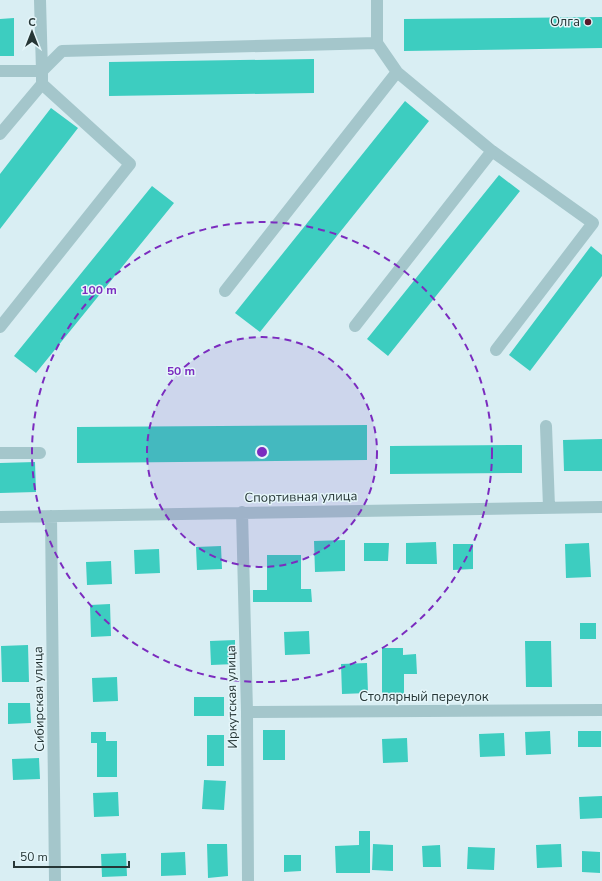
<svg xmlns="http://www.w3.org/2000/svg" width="602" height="881" viewBox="0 0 602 881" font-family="'Nunito Sans',sans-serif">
<rect width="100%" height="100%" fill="#d9eef3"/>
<path fill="#3dcdc0" d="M 602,17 L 602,48 L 404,51 L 404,19 Z
M 14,18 L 14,56 L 0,56 L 0,19 Z
M 314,59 L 314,93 L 109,96 L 109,62 Z
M 405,101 L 429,121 L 260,332 L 235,313 Z
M 51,108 L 78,128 L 0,229 L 0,174 Z
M 499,175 L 520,191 L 388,356 L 367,339 Z
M 152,186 L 174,203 L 36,373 L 14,356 Z
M 591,246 L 602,255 L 602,276 L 530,371 L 509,355 Z
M 367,425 L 367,460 L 77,463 L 77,427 Z
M 602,439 L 602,471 L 564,471 L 563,440 Z
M 522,445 L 522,473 L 390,474 L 390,446 Z
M 35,462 L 36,492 L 0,493 L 0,463 Z
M 345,540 L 345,571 L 315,572 L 314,541 Z
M 436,542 L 437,564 L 406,564 L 406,543 Z
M 364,543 L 389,543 L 388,561 L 364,561 Z
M 589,543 L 591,577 L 566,578 L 565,544 Z
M 453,544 L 473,544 L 473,569 L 453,570 Z
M 221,546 L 222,569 L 197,570 L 196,547 Z
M 159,549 L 160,573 L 135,574 L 134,550 Z
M 267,555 L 301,555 L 301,589 L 311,589 L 312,602 L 253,602 L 253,590 L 267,590 Z
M 111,561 L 112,584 L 87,585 L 86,562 Z
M 110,604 L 111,636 L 91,637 L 90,605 Z
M 580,623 L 596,623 L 596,639 L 580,639 Z
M 309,631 L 310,654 L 285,655 L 284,632 Z
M 235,640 L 235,664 L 211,665 L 210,641 Z
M 525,641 L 551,641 L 552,687 L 526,687 Z
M 28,645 L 29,682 L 2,682 L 1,646 Z
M 382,648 L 403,648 L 403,655 L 416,654 L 417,674 L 404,674 L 404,694 L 382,694 Z
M 367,663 L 368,693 L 342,694 L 341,664 Z
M 117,677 L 118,701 L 93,702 L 92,678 Z
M 194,697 L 224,697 L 224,716 L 194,716 Z
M 8,703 L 30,703 L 31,723 L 8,724 Z
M 263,730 L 285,730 L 285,760 L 263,760 Z
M 550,731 L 551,754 L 526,755 L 525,732 Z
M 578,731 L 601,731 L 601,747 L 578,747 Z
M 91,732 L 106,732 L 106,741 L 117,741 L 117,777 L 97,777 L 97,743 L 91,743 Z
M 504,733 L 505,756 L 480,757 L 479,734 Z
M 207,735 L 224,735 L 224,766 L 207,766 Z
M 407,738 L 408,762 L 383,763 L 382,739 Z
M 39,758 L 40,779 L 13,780 L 12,759 Z
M 204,780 L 226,781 L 224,810 L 202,809 Z
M 118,792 L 119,816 L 94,817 L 93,793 Z
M 602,796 L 602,818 L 580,819 L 579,797 Z
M 359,831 L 370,831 L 370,873 L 336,873 L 335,846 L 359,845 Z
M 207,844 L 227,844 L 228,876 L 208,878 Z
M 373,844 L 393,845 L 393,871 L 372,870 Z
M 561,844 L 562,867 L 537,868 L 536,845 Z
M 440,845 L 441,867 L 423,867 L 422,846 Z
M 468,847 L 495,848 L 494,870 L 467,869 Z
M 582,851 L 600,852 L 600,873 L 582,872 Z
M 185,852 L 186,875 L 161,876 L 161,853 Z
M 126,853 L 127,876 L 102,877 L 101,854 Z
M 284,855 L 301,855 L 301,871 L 284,872 Z"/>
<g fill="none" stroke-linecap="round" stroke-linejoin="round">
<path stroke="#a4c6cb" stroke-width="12" d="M 40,0 L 42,71 L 62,51 L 377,43 L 397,72 L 492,151 L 593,223 L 496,350
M 377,0 L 377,43
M 0,71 L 42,71 L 42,84 L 130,164 L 0,327
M 0,134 L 42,84
M 225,291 L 397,72
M 355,326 L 492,151
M 546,426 L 549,507
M 0,453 L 40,453
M 242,512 L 247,712 L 248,881
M 51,516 L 55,881
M 0,517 L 602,507
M 247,712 L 602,710"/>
</g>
<circle cx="262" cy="452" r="115" fill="#7b2cbf" fill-opacity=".12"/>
<g fill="none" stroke="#7b2cbf" stroke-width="2" stroke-dasharray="7 5">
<circle cx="262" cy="452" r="115"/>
<circle cx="262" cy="452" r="230"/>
</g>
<circle fill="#5a192b" stroke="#e5f6fa" stroke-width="1.5" cx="588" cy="22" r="4"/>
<g text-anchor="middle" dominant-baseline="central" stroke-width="3" stroke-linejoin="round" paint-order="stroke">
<g font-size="13" fill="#263636" stroke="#e5f6fa" text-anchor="end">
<text x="580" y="22">Олга</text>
</g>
<g font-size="13" fill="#263636" stroke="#e5f6fa">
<text transform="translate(301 497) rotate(-1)">Спортивная улица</text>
<text transform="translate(232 697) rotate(-91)">Иркутская улица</text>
<text x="424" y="697">Столярный переулок</text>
<text transform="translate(39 699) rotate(-91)">Сибирская улица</text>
</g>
</g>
<circle cx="262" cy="452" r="6" fill="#7b2cbf" stroke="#e5f6fa" stroke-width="2"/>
<g font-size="12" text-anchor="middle" font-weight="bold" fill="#7b2cbf" stroke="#e5f6fa" stroke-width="3" stroke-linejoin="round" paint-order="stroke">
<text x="99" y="294">100 m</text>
<text x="181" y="375">50 m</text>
</g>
<g transform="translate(32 32)" stroke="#e5f6fa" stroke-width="3" paint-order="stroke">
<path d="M0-3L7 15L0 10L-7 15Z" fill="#263636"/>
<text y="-6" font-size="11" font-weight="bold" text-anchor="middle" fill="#263636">С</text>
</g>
<path d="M14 861v6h115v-6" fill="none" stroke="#263636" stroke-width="2"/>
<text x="20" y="861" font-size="12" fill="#263636" stroke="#e5f6fa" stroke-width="3" paint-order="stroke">50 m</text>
</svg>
